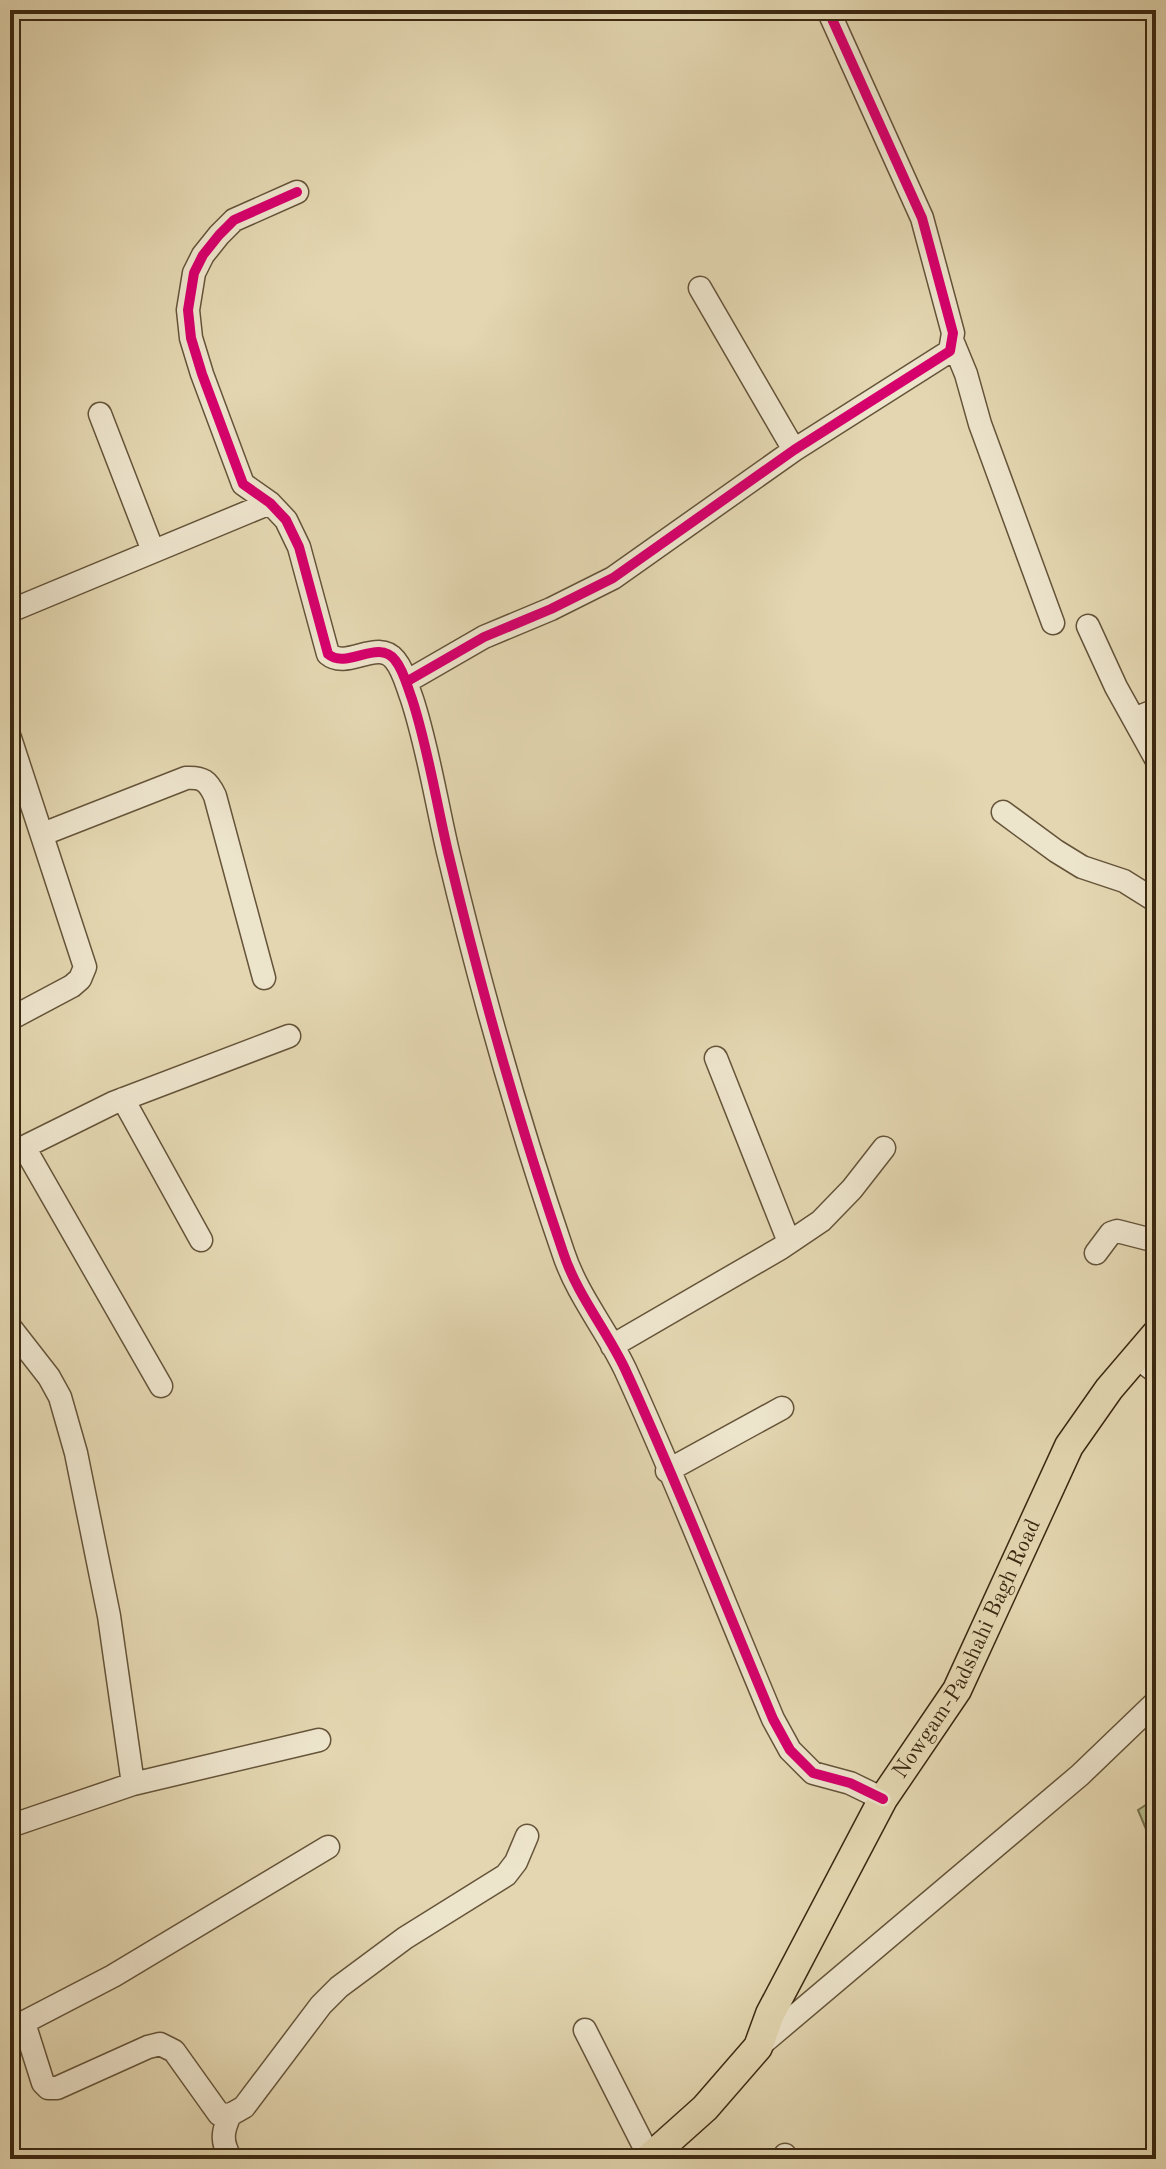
<svg xmlns="http://www.w3.org/2000/svg" width="1166" height="2169" viewBox="0 0 1166 2169" font-family="'Old Standard TT',serif">
<rect width="100%" height="100%" fill="#e3d6b0"/>
<filter id="stains"><feTurbulence type="fractalNoise" baseFrequency=".0025" numOctaves="4"/><feColorMatrix values="0 0 0 0 .2 0 0 0 0 .09 0 0 0 0 .02 0 0 0 .5 -.17"/></filter>
<radialGradient id="worn" r=".72"><stop offset=".6" stop-color="#630" stop-opacity="0"/><stop offset="1" stop-color="#630" stop-opacity=".3"/></radialGradient>
<path fill="#b4bd8b" stroke="#78724e" stroke-width="2" d="M 1156,1798 L 1156,1853 L 1138,1810 Z"/>
<g fill="none" stroke-linecap="round" stroke-linejoin="round">
<defs>
<path id="minor" d="M 297,192 L 234,220 L 219,235 L 203,255 L 194,273 L 188,310 L 191,338 L 202,374 L 243,484 L 270,503 L 286,520 L 299,547 L 328,654 C 347,670 378,638 395,660 C 404,671 407,686 412,699 C 428,748 436,801 448,852 C 480,986 518,1121 563,1252 C 577,1295 606,1329 625,1369 C 678,1484 724,1603 773,1719 L 790,1750 L 813,1773 L 850,1783 L 883,1799
M 700,288 L 794,450
M 952,340 L 966,374 L 980,424 L 1053,623
M 100,414 L 153,551
M 10,611 L 270,503
M 1088,626 L 1116,687 L 1156,759
M 406,682 L 484,637 L 551,609 L 613,578 L 794,450 L 950,351 L 953,333 L 922,218 L 828,10
M 1134,719 L 1156,710
M 10,738 L 85,967 L 80,979 L 72,986 L 10,1019
M 1003,812 L 1056,851 L 1082,867 L 1124,881 L 1156,901
M 43,834 L 186,778 C 203,777 208,781 215,796 L 264,978
M 716,1058 L 789,1242
M 123,1099 L 201,1240
M 24,1147 L 161,1386
M 10,1154 L 113,1103 L 289,1036
M 1096,1253 L 1111,1233 L 1117,1231 L 1156,1241
M 10,1327 L 49,1377 L 60,1397 L 76,1453 L 109,1616 L 133,1784
M 612,1346 L 781,1248 L 821,1221 L 852,1189 L 884,1148
M 1136,1357 L 1156,1372
M 667,1471 L 782,1408
M 10,1826 L 133,1784 L 319,1740
M 24,2023 L 43,2083 L 48,2088 L 57,2088 L 148,2047 L 160,2044 L 174,2051 L 219,2114 L 230,2115 L 244,2107 L 321,2005 L 339,1987 L 405,1938 L 506,1875 L 516,1862 L 527,1836
M 11,2029 L 113,1976 L 328,1847
M 585,2030 L 650,2158
M 758,2047 L 1080,1775 L 1156,1702
M 230,2115 C 222,2132 221,2142 231,2159
M 785,2155 L 785,2159"/>
<g id="major">
<path id="s1" d="M 648,2159 L 705,2108 L 758,2047 L 770,2014 L 883,1799 L 957,1690 L 1069,1446 L 1109,1389 L 1156,1334"/>
</g>
</defs>
<use href="#minor" stroke="#655439" stroke-width="25"/>
<use href="#major" stroke="#3b2811" stroke-width="31"/>
<use href="#minor" stroke="#ede4cc" stroke-width="22"/>
<use href="#major" stroke="#e3d6b0" stroke-width="28"/>
<defs>
<path id="cycleway" d="M 297,192 L 234,220 L 219,235 L 203,255 L 194,273 L 188,310 L 191,338 L 202,374 L 243,484 L 270,503 L 286,520 L 299,547 L 328,654 C 347,670 378,638 395,660 C 404,671 407,686 412,699 C 428,748 436,801 448,852 C 480,986 518,1121 563,1252 C 577,1295 606,1329 625,1369 C 678,1484 724,1603 773,1719 L 790,1750 L 813,1773 L 850,1783 L 883,1799
M 406,682 L 484,637 L 551,609 L 613,578 L 794,450 L 950,351 L 953,333 L 922,218 L 828,10"/>
</defs>
<use href="#cycleway" stroke="#ede4cc" stroke-width="15"/>
<use href="#cycleway" stroke="#d6006c" stroke-width="10"/>
</g>
<g text-anchor="middle" dominant-baseline="central" stroke-width="7" stroke-linejoin="round" paint-order="stroke">
<g font-size="22" fill="#3b2811" stroke="#ede4cc">
<text stroke="none"><textPath href="#s1" startOffset="608">Nowgam-Padshahi Bagh Road</textPath></text>
</g>
</g>
<rect width="1166" height="2169" fill="none" stroke="#e3d6b0" stroke-width="40"/>
<rect x="12" y="12" width="1142" height="2145" fill="none" stroke="#3b2811" stroke-width="4"/>
<rect x="20" y="20" width="1126" height="2129" fill="none" stroke="#3b2811" stroke-width="2"/>
<rect width="100%" height="100%" filter="url(#stains)"/>
<rect width="100%" height="100%" fill="url(#worn)"/>
</svg>
